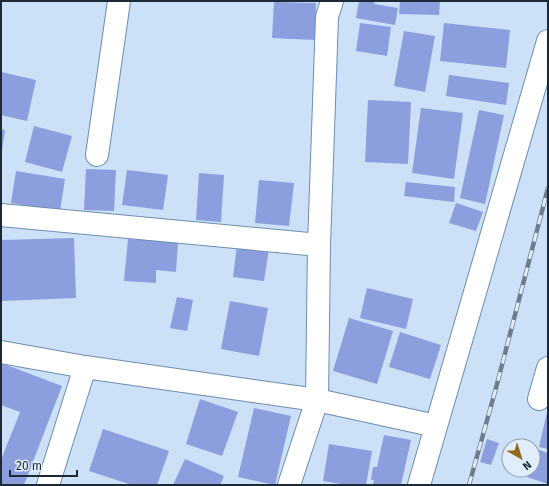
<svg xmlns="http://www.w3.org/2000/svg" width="549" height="486" viewBox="0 0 549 486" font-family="'Fira Sans',sans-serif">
<rect width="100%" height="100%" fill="#cce0f7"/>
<path fill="#8d9ede" d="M 359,1 L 375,1 L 374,4 L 398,8 L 395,25 L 356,18 Z
M 400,1 L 440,1 L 439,15 L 399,14 Z
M 274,2 L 316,3 L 315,40 L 272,38 Z
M 360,23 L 391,27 L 387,56 L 356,51 Z
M 444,23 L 510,30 L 506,68 L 440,61 Z
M 404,31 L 435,36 L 425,92 L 394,86 Z
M 1,72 L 36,80 L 27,121 L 1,115 Z
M 449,75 L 509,83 L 506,105 L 446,96 Z
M 368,100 L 411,102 L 408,164 L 365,162 Z
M 421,108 L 463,113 L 454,179 L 412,173 Z
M 479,110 L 504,115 L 485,204 L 460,198 Z
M 34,126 L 72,136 L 62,172 L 25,162 Z
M 1,129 L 5,130 L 2,150 L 1,150 Z
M 86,169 L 116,170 L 114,211 L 84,210 Z
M 127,170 L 168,175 L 163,210 L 122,205 Z
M 16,171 L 65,179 L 60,211 L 11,203 Z
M 199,173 L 224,175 L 221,222 L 196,220 Z
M 259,180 L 294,183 L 289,226 L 255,223 Z
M 406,182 L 455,187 L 454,202 L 404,196 Z
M 456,203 L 483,212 L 476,231 L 449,223 Z
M 74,238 L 76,298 L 1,301 L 1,240 Z
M 128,239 L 178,242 L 176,272 L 156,270 L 156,283 L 124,281 Z
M 237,245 L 269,249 L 264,281 L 233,277 Z
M 367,288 L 413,299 L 406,329 L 360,318 Z
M 177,297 L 193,300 L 187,331 L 170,328 Z
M 230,301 L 268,308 L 259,356 L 221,349 Z
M 349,318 L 393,331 L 377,384 L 333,371 Z
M 400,332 L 441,345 L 430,379 L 389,367 Z
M 1,363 L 62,386 L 24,485 L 1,485 L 1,460 L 20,412 L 1,405 Z
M 200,399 L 238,412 L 222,456 L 186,444 Z
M 254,408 L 291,416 L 275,485 L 238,477 Z
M 547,412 L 548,412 L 548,449 L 539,447 Z
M 103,429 L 169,451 L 157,485 L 132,485 L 89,471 Z
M 384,435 L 411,440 L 401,485 L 373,485 L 374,480 L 371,480 L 373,467 L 377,467 Z
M 487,439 L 499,443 L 491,465 L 480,462 Z
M 329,444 L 372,451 L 366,485 L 347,485 L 323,481 Z
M 536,449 L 548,453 L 548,484 L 527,477 L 530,470 L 533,470 L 533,459 Z
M 185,459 L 224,476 L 220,485 L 173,485 Z"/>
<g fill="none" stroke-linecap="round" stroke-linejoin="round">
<defs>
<path id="minor" d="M 97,155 L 119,1
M 1,215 L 319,245
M 1,352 L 85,367 L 317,400 L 436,426
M 539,399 L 548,368
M 48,485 L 85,367
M 289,485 L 317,400 L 319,245 L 327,17 L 332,1
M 419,485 L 548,41"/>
</defs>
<use href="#minor" stroke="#6e8db0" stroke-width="24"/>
<use href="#minor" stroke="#fff" stroke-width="22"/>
<defs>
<path id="rail" d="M 469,485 L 496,388 L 548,188"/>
</defs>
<use href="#rail" stroke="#6d7d8f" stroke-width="4.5"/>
<use href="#rail" stroke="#dfedfc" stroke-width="3" stroke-dasharray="9" stroke-linecap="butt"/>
</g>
<rect width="549" height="486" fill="none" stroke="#1c2937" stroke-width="4"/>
<g transform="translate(521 458) rotate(141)"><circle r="19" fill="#dfedfc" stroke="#919fad"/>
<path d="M0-3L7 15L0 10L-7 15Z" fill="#98661a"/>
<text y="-6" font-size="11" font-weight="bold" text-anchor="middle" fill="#1c2937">N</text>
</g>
<path d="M10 470v6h67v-6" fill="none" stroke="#1c2937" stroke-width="2"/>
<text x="16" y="470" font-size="12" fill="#1c2937" stroke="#dfedfc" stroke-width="3" paint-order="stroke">20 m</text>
</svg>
